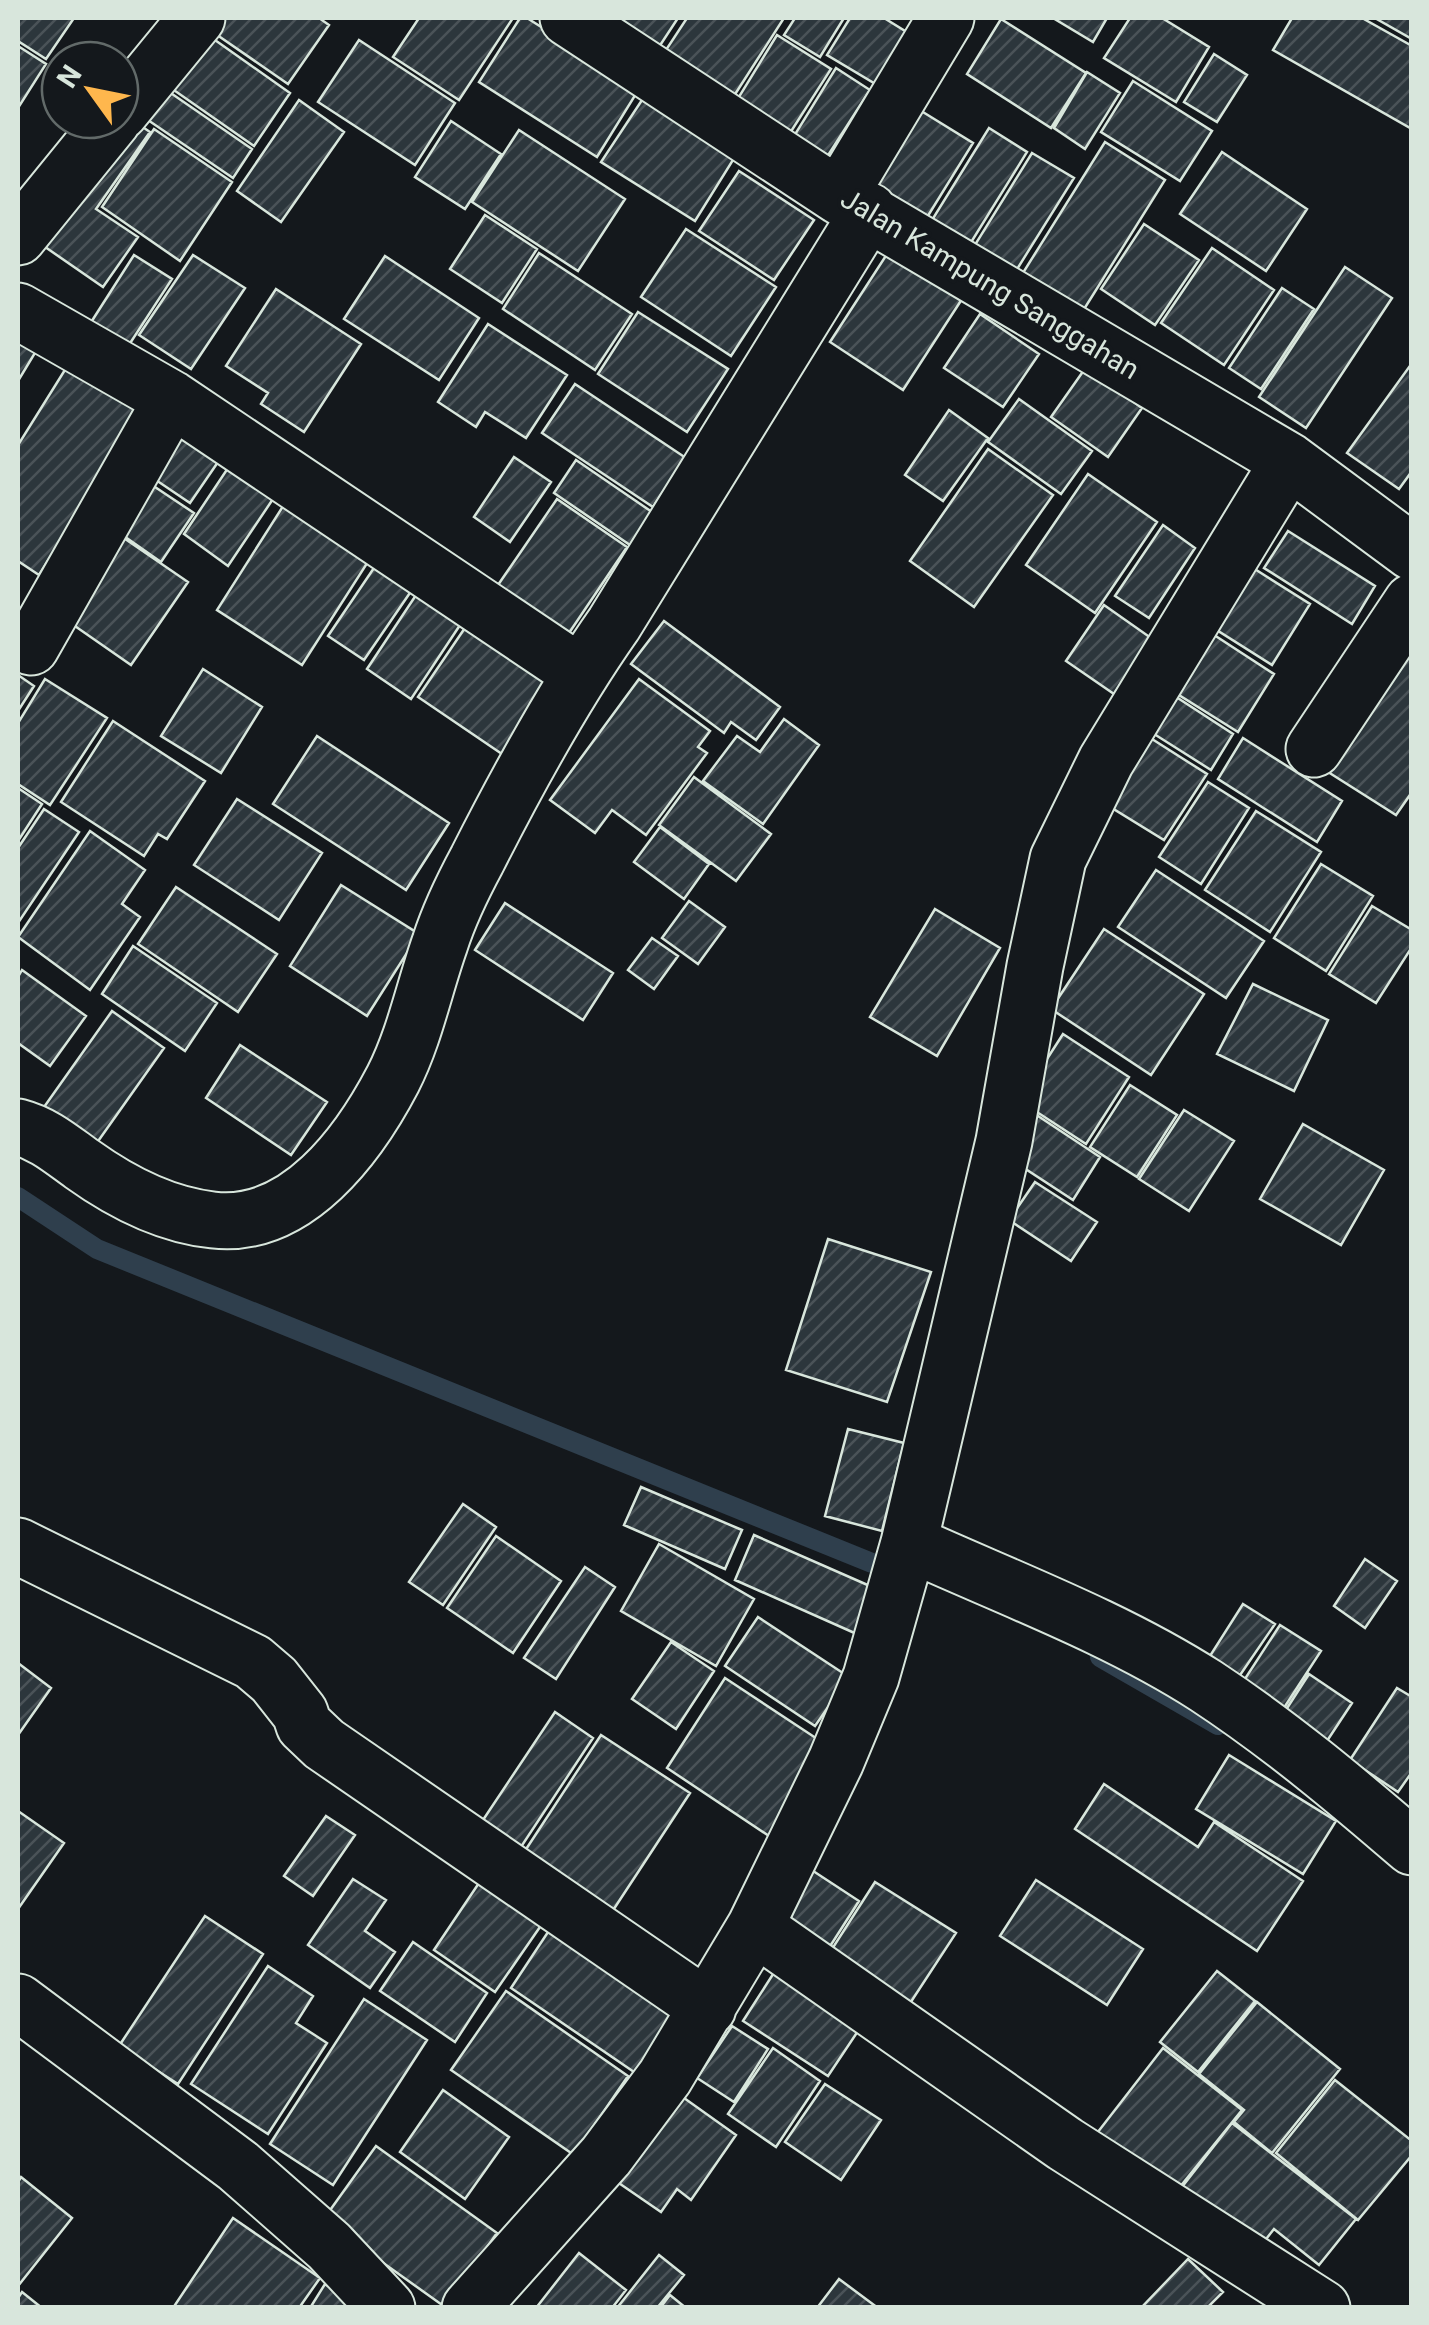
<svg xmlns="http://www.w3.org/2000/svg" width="1429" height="2325" viewBox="0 0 1429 2325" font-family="Roboto,sans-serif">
<defs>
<pattern id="building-hatch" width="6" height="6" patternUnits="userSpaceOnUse" patternTransform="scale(2.5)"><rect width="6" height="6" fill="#2c363c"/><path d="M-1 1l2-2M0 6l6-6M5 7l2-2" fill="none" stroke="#4a5358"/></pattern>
</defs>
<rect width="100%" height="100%" fill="#14181c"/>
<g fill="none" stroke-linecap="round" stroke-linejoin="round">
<path stroke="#2f3f4d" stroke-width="20" d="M 18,1197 L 97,1249 L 872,1563
M 1100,1657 L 1218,1725"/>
</g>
<path fill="url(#building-hatch)" stroke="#d8e6dc" stroke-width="2.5" d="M 18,18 L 74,18 L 46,59 L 18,41 Z
M 214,18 L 319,18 L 329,25 L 288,84 L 207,28 Z
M 419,18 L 513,18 L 459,100 L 393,57 Z
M 520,18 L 527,18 L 639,89 L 597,157 L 479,82 Z
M 600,18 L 678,18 L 655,53 Z
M 687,18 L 784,18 L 732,99 L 662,56 Z
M 795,18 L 844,18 L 820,57 L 784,35 Z
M 850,18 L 884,18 L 926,44 L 894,95 L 827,55 Z
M 1053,18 L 1107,18 L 1093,42 Z
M 1130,18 L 1162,18 L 1209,47 L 1176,102 L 1104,58 Z
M 1292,18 L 1362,18 L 1412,46 L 1412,129 L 1273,50 Z
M 1375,18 L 1412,18 L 1412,39 Z
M 1001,19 L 1086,73 L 1051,128 L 967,74 Z
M 205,33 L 290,93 L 254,146 L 168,86 Z
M 777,35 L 831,69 L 790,133 L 737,100 Z
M 359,40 L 455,103 L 415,165 L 318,102 Z
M 18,46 L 46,64 L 18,108 Z
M 1214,54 L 1247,75 L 1217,122 L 1184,102 Z
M 836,68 L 870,90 L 827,157 L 794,136 Z
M 1087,72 L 1120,93 L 1085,149 L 1054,128 Z
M 1133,81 L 1212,131 L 1180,181 L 1101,132 Z
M 162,87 L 252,149 L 233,178 L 142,116 Z
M 646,94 L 738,152 L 695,221 L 601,162 Z
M 299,100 L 344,132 L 281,222 L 237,191 Z
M 918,109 L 973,143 L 926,219 L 871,186 Z
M 122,113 L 150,132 L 96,209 L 138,237 L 103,287 L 35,240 Z
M 451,121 L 501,154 L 465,209 L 415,177 Z
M 989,128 L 1027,152 L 970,244 L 932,220 Z
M 154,129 L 232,182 L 180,261 L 102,207 Z
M 519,130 L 625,199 L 578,271 L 472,202 Z
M 1105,142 L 1165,180 L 1081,314 L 1021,276 Z
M 1222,152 L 1307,209 L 1266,271 L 1180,214 Z
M 1032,153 L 1074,178 L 1014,274 L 973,248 Z
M 739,171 L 814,220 L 774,280 L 699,231 Z
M 485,215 L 537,249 L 502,303 L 450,269 Z
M 1144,224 L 1199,260 L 1155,325 L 1101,289 Z
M 686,229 L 776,287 L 731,356 L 641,297 Z
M 1212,248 L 1274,290 L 1224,365 L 1161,323 Z
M 889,251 L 962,299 L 903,390 L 830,342 Z
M 539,253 L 632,314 L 595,370 L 503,309 Z
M 134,255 L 172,279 L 125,351 L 88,327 Z
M 193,255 L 245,288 L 191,369 L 139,335 Z
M 385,256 L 479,318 L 439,380 L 344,319 Z
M 1345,267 L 1392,298 L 1306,428 L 1259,397 Z
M 1282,288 L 1314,309 L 1261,389 L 1229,368 Z
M 276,289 L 361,344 L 304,432 L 261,404 L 268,393 L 226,366 Z
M 638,312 L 728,369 L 687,432 L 598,374 Z
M 980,314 L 1039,354 L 1003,407 L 944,368 Z
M 488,324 L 567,375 L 526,438 L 485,412 L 476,427 L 438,402 Z
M 18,329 L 41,343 L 18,381 Z
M 1096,353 L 1120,392 L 1142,408 L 1108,457 L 1051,417 Z
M 1412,363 L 1412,471 L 1399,489 L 1347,453 Z
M 68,365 L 142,411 L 39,575 L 18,561 L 18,445 Z
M 575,384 L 686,458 L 653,507 L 542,433 Z
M 1019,399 L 1092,451 L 1061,494 L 988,442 Z
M 949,410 L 988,438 L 943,501 L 905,475 Z
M 172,431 L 218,462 L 190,503 L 144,472 Z
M 988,449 L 1053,495 L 974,607 L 910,561 Z
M 514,457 L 551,482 L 510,542 L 474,517 Z
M 234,459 L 279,490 L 228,566 L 184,534 Z
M 576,460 L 652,512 L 630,545 L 554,493 Z
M 1088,474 L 1157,522 L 1095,613 L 1026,565 Z
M 143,479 L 194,513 L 161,562 L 111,527 Z
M 557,499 L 627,547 L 569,633 L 498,585 Z
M 287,500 L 373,554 L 302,665 L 217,610 Z
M 1163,525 L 1195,548 L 1149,618 L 1115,596 Z
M 1288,531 L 1375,586 L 1352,624 L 1264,568 Z
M 115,532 L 188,582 L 131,665 L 59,615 Z
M 380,559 L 416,584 L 364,660 L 328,636 Z
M 1250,566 L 1310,604 L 1272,665 L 1212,627 Z
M 422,586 L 466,616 L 411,699 L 367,669 Z
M 1104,605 L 1151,638 L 1114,694 L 1066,661 Z
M 471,619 L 554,675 L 502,754 L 418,697 Z
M 664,621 L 780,707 L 756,740 L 731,722 L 724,733 L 631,664 Z
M 1208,631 L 1274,674 L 1238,732 L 1171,690 Z
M 1412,647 L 1412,792 L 1396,815 L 1317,765 Z
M 203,669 L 262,707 L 221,773 L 161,736 Z
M 18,675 L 34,686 L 18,711 Z
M 45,679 L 107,718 L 50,805 L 18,784 L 18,723 Z
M 639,679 L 710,731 L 698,747 L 707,753 L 646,835 L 612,810 L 595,833 L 550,800 Z
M 1167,691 L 1233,734 L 1211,770 L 1143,727 Z
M 784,719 L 819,745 L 763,824 L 703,781 L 737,736 L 760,752 Z
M 113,721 L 205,781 L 167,839 L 158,834 L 144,856 L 61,802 Z
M 1141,732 L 1207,774 L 1164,840 L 1099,800 Z
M 317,736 L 449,823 L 406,890 L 273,804 Z
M 1243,738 L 1342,801 L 1317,842 L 1218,779 Z
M 694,777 L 771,834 L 736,881 L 659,825 Z
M 1208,782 L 1249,808 L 1201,884 L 1159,857 Z
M 18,788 L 42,804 L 18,841 Z
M 237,799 L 322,853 L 279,920 L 194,865 Z
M 44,809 L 79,832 L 18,923 L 18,848 Z
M 1256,811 L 1321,852 L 1270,932 L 1205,890 Z
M 660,827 L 709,864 L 684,899 L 634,862 Z
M 90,831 L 145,870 L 122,904 L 140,917 L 90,990 L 18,937 Z
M 1321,864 L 1373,896 L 1326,971 L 1274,938 Z
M 1156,870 L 1264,941 L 1226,998 L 1118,927 Z
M 341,885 L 419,934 L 367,1016 L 290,966 Z
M 176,887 L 277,954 L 238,1012 L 138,944 Z
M 689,901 L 725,927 L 698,964 L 662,938 Z
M 505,903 L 613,973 L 583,1020 L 475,950 Z
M 1372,906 L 1412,930 L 1412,947 L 1376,1003 L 1329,974 Z
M 935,909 L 1000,948 L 937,1056 L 870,1017 Z
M 1104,929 L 1204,994 L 1151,1075 L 1051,1009 Z
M 652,938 L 678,956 L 654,989 L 628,970 Z
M 133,946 L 217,1003 L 185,1051 L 102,994 Z
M 22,970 L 86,1016 L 50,1066 L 18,1043 L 18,977 Z
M 1253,984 L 1328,1020 L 1294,1091 L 1217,1054 Z
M 112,1011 L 164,1048 L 89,1154 L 37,1117 Z
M 1063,1034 L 1129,1077 L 1086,1144 L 1020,1101 Z
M 240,1045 L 327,1102 L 291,1155 L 206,1098 Z
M 1130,1085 L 1177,1115 L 1137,1177 L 1090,1147 Z
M 1184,1110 L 1234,1141 L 1189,1211 L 1139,1179 Z
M 1035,1114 L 1100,1157 L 1073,1200 L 1007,1157 Z
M 1303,1124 L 1384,1170 L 1341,1245 L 1260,1199 Z
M 1035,1182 L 1097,1222 L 1071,1261 L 1009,1220 Z
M 828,1239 L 931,1272 L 887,1402 L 786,1370 Z
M 848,1429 L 904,1443 L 882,1531 L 825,1516 Z
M 641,1487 L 742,1530 L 725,1569 L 624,1525 Z
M 463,1504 L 496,1527 L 443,1605 L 409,1582 Z
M 754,1535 L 879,1590 L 859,1635 L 735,1580 Z
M 496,1536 L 561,1581 L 513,1653 L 447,1608 Z
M 659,1544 L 754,1599 L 716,1666 L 621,1611 Z
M 1365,1559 L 1397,1581 L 1365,1628 L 1334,1606 Z
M 585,1567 L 615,1587 L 556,1679 L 524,1658 Z
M 1243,1604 L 1275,1624 L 1238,1678 L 1208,1659 Z
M 758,1617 L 849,1677 L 815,1726 L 725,1666 Z
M 1280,1625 L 1321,1651 L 1280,1714 L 1239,1688 Z
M 671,1642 L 714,1671 L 676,1729 L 632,1699 Z
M 18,1663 L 51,1688 L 18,1735 Z
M 1309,1674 L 1352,1703 L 1325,1744 L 1282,1716 Z
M 725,1678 L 828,1746 L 769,1836 L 667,1768 Z
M 1397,1688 L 1412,1697 L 1412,1772 L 1398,1792 L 1350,1760 Z
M 555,1712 L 593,1738 L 513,1859 L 475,1832 Z
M 601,1735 L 690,1793 L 606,1921 L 517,1863 Z
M 1229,1755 L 1336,1821 L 1303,1874 L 1196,1809 Z
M 1104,1784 L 1198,1847 L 1214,1822 L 1303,1881 L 1257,1951 L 1075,1829 Z
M 18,1811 L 64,1843 L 18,1909 Z
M 326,1816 L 355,1835 L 313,1896 L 284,1876 Z
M 804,1865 L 859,1901 L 820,1962 L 765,1926 Z
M 489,1868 L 551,1911 L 495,1992 L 434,1950 Z
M 353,1879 L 386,1900 L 365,1931 L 395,1952 L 370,1988 L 308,1945 Z
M 1036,1880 L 1143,1949 L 1107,2005 L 1000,1936 Z
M 875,1882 L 956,1933 L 903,2014 L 823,1963 Z
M 205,1916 L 263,1954 L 178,2084 L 119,2046 Z
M 554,1923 L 680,2009 L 637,2074 L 511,1988 Z
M 413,1942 L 487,1993 L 455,2042 L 380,1991 Z
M 784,1957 L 870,2013 L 828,2076 L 743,2021 Z
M 268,1966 L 313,1996 L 296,2023 L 327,2043 L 268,2134 L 191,2084 Z
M 1217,1971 L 1255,2001 L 1198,2072 L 1160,2042 Z
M 506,1991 L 628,2076 L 574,2155 L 451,2070 Z
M 364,1999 L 427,2040 L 333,2185 L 270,2144 Z
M 1257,2002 L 1340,2069 L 1272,2153 L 1234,2122 L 1244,2110 L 1199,2074 Z
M 732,2026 L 768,2049 L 734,2102 L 697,2078 Z
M 773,2048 L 820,2081 L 776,2147 L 728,2114 Z
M 1163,2048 L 1242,2110 L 1171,2198 L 1094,2137 Z
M 1335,2080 L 1412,2141 L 1412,2155 L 1358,2220 L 1276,2153 Z
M 825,2084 L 881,2120 L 841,2180 L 785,2142 Z
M 670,2088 L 736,2135 L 691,2200 L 677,2189 L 661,2212 L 610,2177 Z
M 443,2090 L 509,2137 L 465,2199 L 400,2152 Z
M 1232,2123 L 1356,2219 L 1319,2265 L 1274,2229 L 1263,2243 L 1171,2201 Z
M 376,2146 L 497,2233 L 445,2307 L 323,2220 Z
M 21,2177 L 72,2218 L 18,2286 L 18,2182 Z
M 233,2218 L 320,2278 L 299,2308 L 173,2308 Z
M 579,2253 L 626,2290 L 612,2308 L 536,2308 Z
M 659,2255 L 684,2275 L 657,2308 L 617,2308 Z
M 1188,2259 L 1223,2292 L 1207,2308 L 1141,2308 Z
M 839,2279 L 878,2308 L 817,2308 Z
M 325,2284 L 360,2308 L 310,2308 Z
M 22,2292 L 42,2308 L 18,2308 L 18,2298 Z
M 670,2295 L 686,2308 L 660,2308 Z"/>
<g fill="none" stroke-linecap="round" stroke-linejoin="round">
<defs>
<path id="minor" d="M 568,18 L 839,196 L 1289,461 L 1412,552
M 120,112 L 197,18
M 839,196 L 946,18
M 18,237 L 113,120
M 18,311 L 172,399 L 580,673
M 31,647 L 172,399
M 1314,749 L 1412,602
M 18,1127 C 44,1134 61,1149 82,1164 C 121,1192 166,1215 213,1220 C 297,1230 359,1144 393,1079 C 415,1036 424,988 440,943 C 449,915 463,886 477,860 C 518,779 562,698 614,624 L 869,211
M 909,1543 C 1008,1588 1114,1627 1206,1686 C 1279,1734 1346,1790 1412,1847
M 18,1546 L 253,1662 L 274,1680 L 300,1713 L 304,1725 L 324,1744 L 708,2008
M 755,1927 L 1065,2144 L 1322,2308
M 18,2002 L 238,2166 L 329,2246 L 387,2308
M 470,2308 L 606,2156 L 665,2077 L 755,1927 L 836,1761 L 871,1677 L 909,1543 L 1004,1141 L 1035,966 L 1058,859 L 1106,761 L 1289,461"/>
</defs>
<use href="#minor" stroke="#d8e6dc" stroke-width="59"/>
<use href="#minor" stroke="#14181c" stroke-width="55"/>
</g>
<g text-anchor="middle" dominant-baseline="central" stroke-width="8" stroke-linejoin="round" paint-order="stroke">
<g font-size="28" fill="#d8e6dc" stroke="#14181c">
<text transform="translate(990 284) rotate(31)">Jalan Kampung Sanggahan</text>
</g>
</g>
<rect width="1429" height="2325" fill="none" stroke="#d8e6dc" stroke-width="40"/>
<g transform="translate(90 90) rotate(303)"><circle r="48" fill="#14181c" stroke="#626a69" stroke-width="2.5"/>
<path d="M0-8L18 38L0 25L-18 38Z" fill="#ffb74d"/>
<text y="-15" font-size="28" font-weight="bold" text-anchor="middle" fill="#d8e6dc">N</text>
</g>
</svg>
